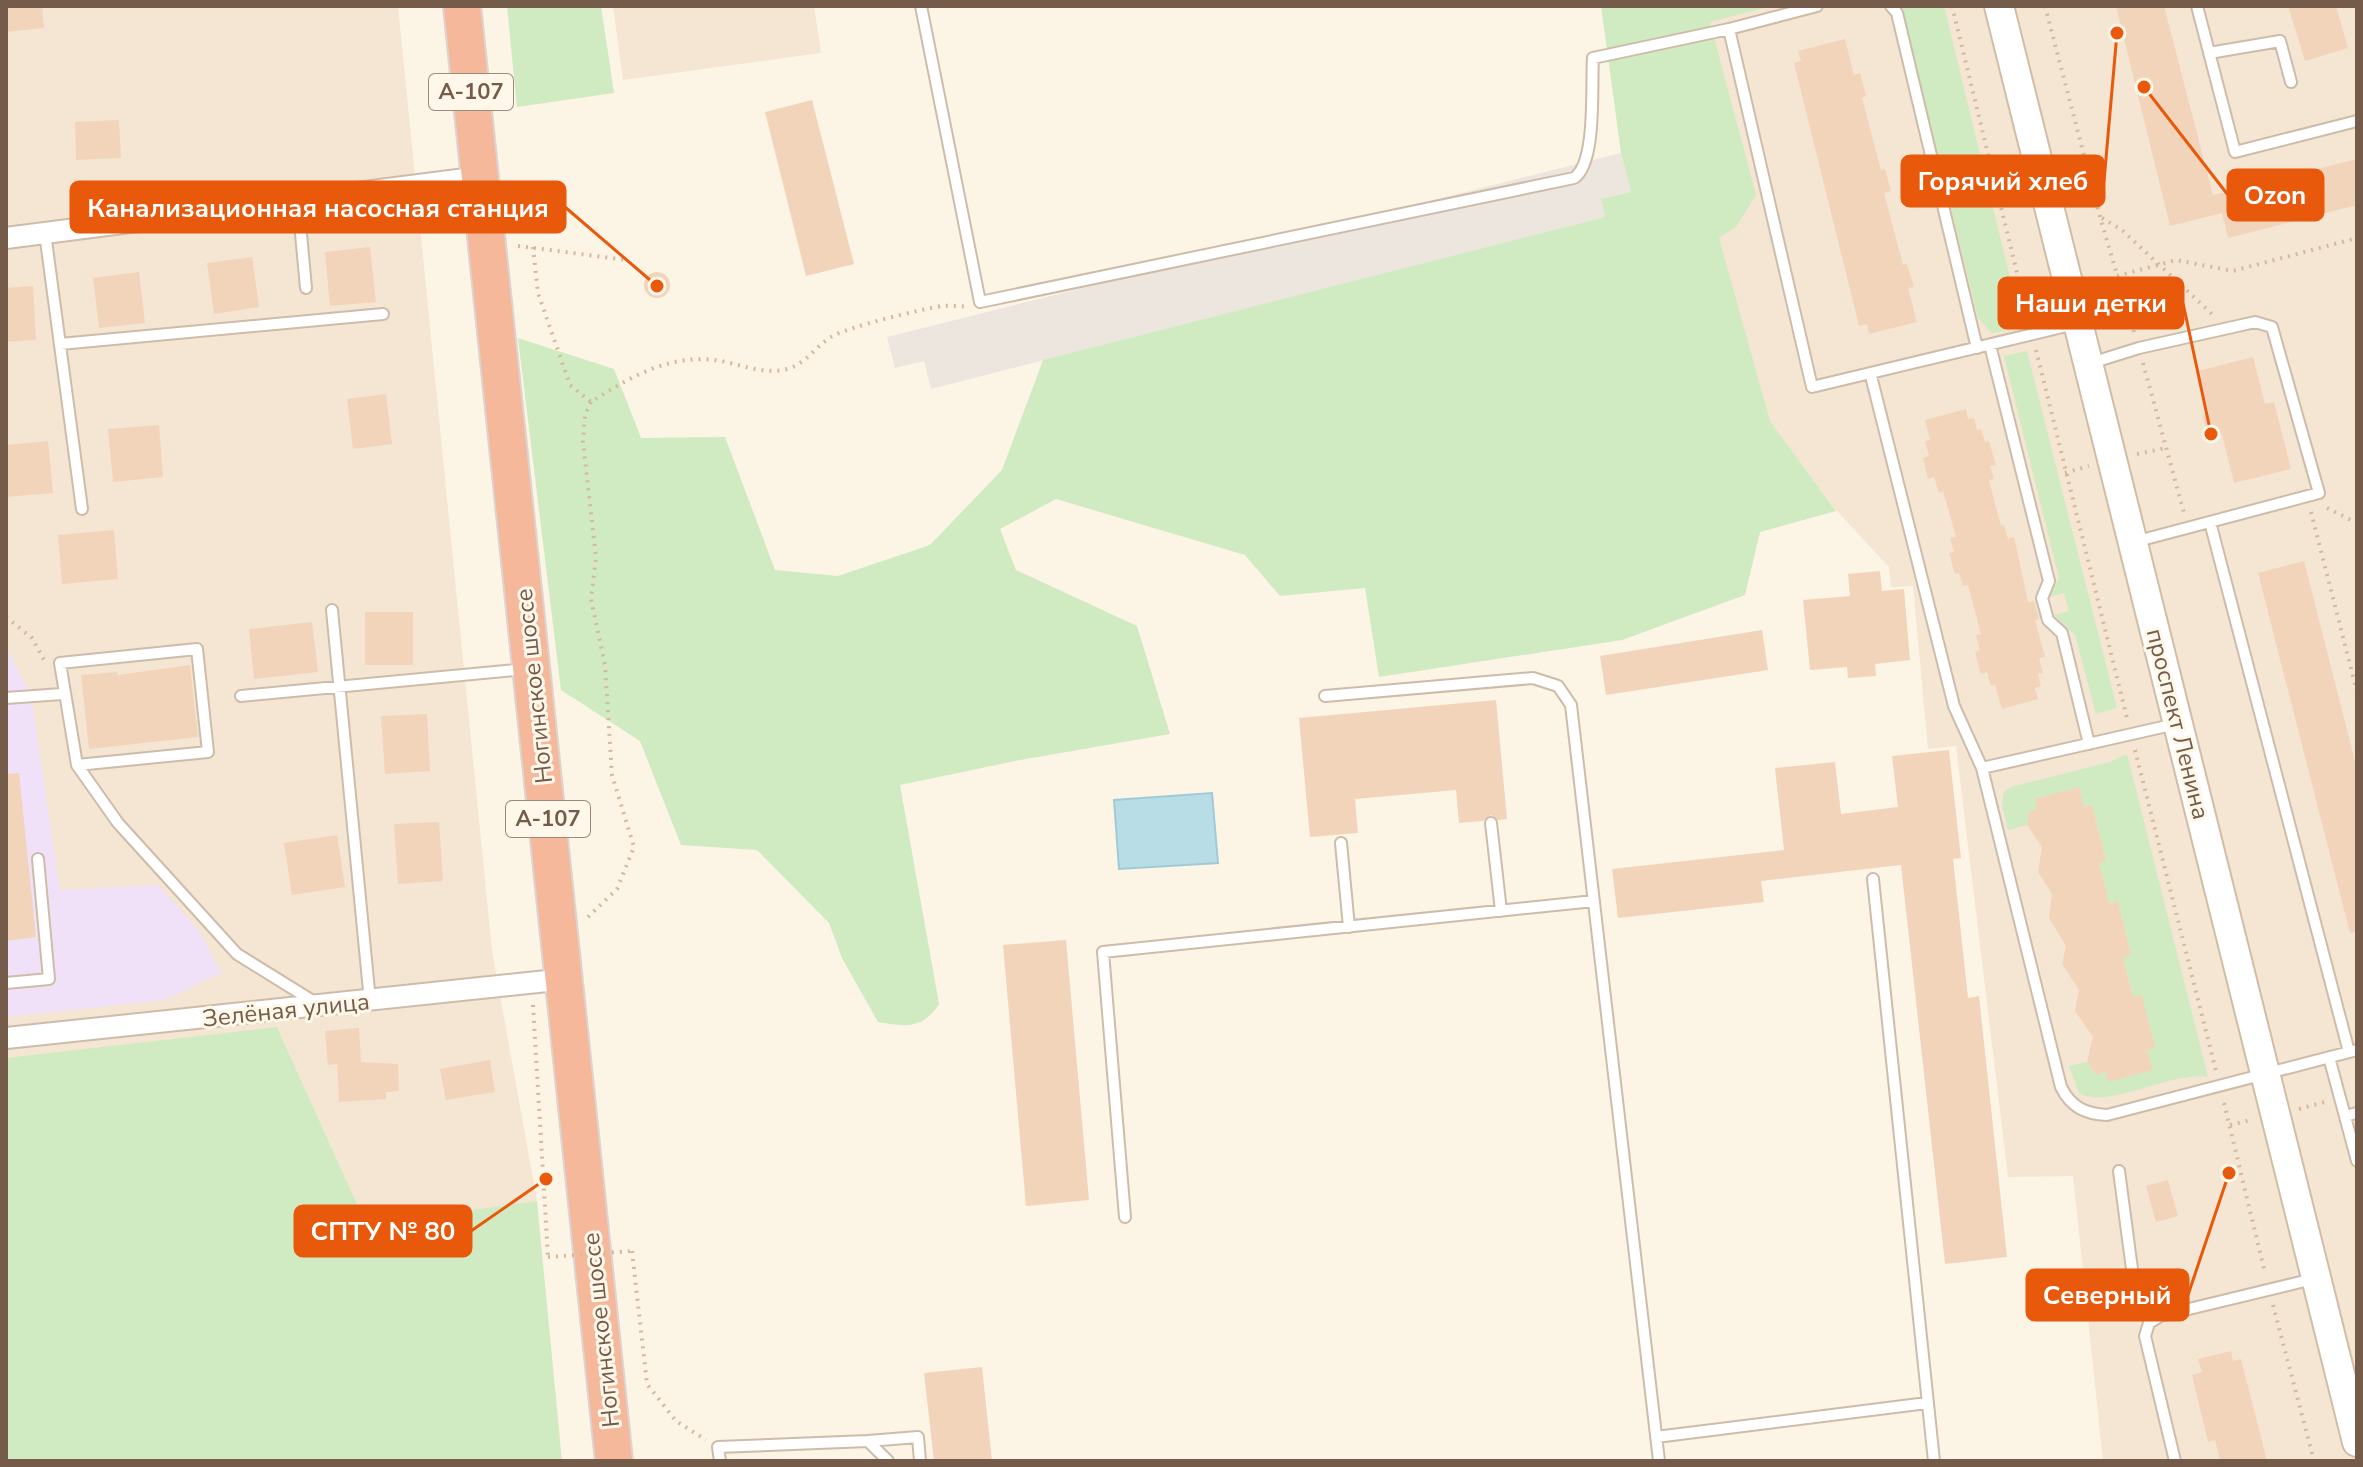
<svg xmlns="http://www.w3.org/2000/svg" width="2363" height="1467" viewBox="0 0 2363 1467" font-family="'Nunito Sans',sans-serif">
<rect width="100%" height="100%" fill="#fcf4e4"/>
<path fill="#f4e6d2" d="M 6,6 L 398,6 L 492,951 L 537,1201 L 366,1224 L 278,1029 L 6,1059 Z
M 613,6 L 814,6 L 821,53 L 623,80 Z
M 1655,6 L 2357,6 L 2357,1461 L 2103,1461 L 2073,1176 L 2008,1177 L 1956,746 L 1928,749 L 1913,586 L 1891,587 L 1889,567 L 1836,510 L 1769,421 Z"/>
<path fill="#ece6de" d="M 1621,153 L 1631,192 L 1601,199 L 1605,217 L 931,389 L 924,361 L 895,368 L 887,337 Z"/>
<path fill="#f1e1f8" d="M 6,647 L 31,695 L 60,890 L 158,885 L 200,932 L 221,973 L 165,1000 L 6,1017 Z"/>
<path fill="#d0eac2" d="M 507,6 L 601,6 L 614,93 L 517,107 Z
M 1601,6 L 1772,6 L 1710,22 L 1756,195 L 1736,227 L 1719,238 L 1770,421 L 1836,511 L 1760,532 L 1745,595 L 1622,640 L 1379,677 L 1365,588 L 1280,596 L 1245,555 L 1056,499 L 1000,529 L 1016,570 L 1137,626 L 1170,734 L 1015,761 L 900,785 L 939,1004 C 923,1029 906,1027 878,1022 L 842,958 L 829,923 L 757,850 L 681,845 L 640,741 L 561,690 L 518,338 L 614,369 L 641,438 L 725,437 L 775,570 L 838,576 L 930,545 L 1002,470 L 1043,360 L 1605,217 L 1601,199 L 1631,192 L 1621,153 Z
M 1901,6 L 1944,6 L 2022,327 L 1992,333 L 1978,318 Z
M 2027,351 L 2117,708 L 2096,714 L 2075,635 L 2054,615 L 2069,611 L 2064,593 L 2049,597 L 2059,578 L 2004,356 Z
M 2127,754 L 2208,1077 C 2170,1071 2109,1110 2079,1093 L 2069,1066 L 2087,1062 L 2096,1075 L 2105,1072 L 2108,1081 L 2152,1070 L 2123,957 L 2131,954 L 2118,901 L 2109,903 L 2099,863 L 2106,861 L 2092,805 L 2084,807 L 2079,787 L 2035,799 L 2037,809 L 2029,811 L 2027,825 L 2008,830 L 2002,805 L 2004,792 L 2011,787 L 2110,762 Z
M 277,1027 L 366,1224 L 537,1201 L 562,1461 L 6,1461 L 6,1058 Z"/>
<path fill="#b8dde6" stroke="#9fcbd8" stroke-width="2" d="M 1212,793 L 1218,863 L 1119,869 L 1114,800 Z"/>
<path fill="#f2d4bb" d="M 6,6 L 42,6 L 44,28 L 6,32 Z
M 2116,6 L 2164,6 L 2213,195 L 2357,159 L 2357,205 L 2228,238 L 2222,213 L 2170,226 Z
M 2288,6 L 2336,6 L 2348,48 L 2305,61 Z
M 1845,39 L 1854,75 L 1860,73 L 1866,96 L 1862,98 L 1881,170 L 1885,169 L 1891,191 L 1884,193 L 1903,265 L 1907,264 L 1914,287 L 1908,288 L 1917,322 L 1869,334 L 1867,324 L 1859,326 L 1794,63 L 1801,61 L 1798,51 Z
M 812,100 L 854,264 L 806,276 L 765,112 Z
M 119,120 L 121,158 L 76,160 L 75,122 Z
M 370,247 L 376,302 L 330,306 L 325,252 Z
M 252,257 L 259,307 L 214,314 L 207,263 Z
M 139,272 L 145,323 L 99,328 L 93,278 Z
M644 285a13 13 0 1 1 26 0a13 13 0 1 1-26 0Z
M 33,286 L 36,340 L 6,342 L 6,288 Z
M 2253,357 L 2265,404 L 2274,402 L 2291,469 L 2234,483 L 2222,434 L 2208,438 L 2203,416 L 2209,415 L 2198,371 Z
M 386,394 L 392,444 L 353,449 L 347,399 Z
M 1966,409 L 1968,419 L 1974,418 L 1977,430 L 1981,429 L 1985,442 L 1989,441 L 1996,465 L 1990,466 L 1994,479 L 1989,480 L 2001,526 L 2004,525 L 2008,539 L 2014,537 L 2028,602 L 2034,601 L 2039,619 L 2035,620 L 2045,657 L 2039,658 L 2043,673 L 2038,674 L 2041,686 L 2035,688 L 2038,699 L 2002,709 L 1995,685 L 1991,686 L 1987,672 L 1981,674 L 1975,652 L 1980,650 L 1976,635 L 1981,634 L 1968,585 L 1963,586 L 1959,573 L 1955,574 L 1949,553 L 1954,552 L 1950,538 L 1956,537 L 1943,491 L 1939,493 L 1934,477 L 1928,479 L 1923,458 L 1929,456 L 1925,441 L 1930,440 L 1925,420 Z
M 159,425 L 163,477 L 113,482 L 108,429 Z
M 48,441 L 53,493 L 6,497 L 6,445 Z
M 114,530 L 118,579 L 62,584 L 58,535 Z
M 2304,561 L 2357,769 L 2357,932 L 2350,933 L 2258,573 Z
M 1880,571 L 1882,591 L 1904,589 L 1910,660 L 1875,664 L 1876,676 L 1848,678 L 1847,667 L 1810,670 L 1803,600 L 1850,596 L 1848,574 Z
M 365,612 L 413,612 L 413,665 L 365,665 Z
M 312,622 L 318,672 L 254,679 L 249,629 Z
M 1762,630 L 1768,670 L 1606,695 L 1600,656 Z
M 190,665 L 198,737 L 89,749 L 81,675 L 117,672 L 118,675 Z
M 1496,700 L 1507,819 L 1498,820 L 1491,815 L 1483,821 L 1459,823 L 1456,790 L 1355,799 L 1358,833 L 1310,837 L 1299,718 Z
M 427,714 L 430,771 L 385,774 L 381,716 Z
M 1949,750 L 1961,858 L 1953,859 L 1968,998 L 1979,996 L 2007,1257 L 1945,1264 L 1901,865 L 1761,881 L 1764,902 L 1618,918 L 1612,869 L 1784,850 L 1775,768 L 1835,762 L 1841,814 L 1898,807 L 1892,756 Z
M 19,773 L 36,937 L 6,941 L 6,774 Z
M 2079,787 L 2084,807 L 2092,805 L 2106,861 L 2099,863 L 2109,903 L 2118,901 L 2131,955 L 2123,957 L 2133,997 L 2142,995 L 2155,1048 L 2147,1050 L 2153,1070 L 2108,1082 L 2105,1072 L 2096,1075 L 2087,1062 L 2093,1037 L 2075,1011 L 2079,990 L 2062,964 L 2066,946 L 2049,918 L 2052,894 L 2038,872 L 2042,847 L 2027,825 L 2029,811 L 2037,809 L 2035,799 Z
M 439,822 L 443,881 L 398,884 L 394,824 Z
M 337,835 L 345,887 L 292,895 L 284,843 Z
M 1066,940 L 1089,1200 L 1026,1206 L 1003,945 Z
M 359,1028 L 361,1062 L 398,1064 L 399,1091 L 386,1092 L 386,1099 L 339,1102 L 337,1064 L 328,1065 L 325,1031 Z
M 490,1060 L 495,1092 L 446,1100 L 440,1069 Z
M 2168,1180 L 2178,1216 L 2156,1222 L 2146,1186 Z
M 2231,1351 L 2233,1361 L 2241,1359 L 2267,1461 L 2220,1461 L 2215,1440 L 2208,1442 L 2192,1375 L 2202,1372 L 2198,1359 Z
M 982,1367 L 992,1461 L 934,1461 L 924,1373 Z"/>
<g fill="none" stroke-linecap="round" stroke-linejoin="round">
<defs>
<path id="lane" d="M 921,6 L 980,302 L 1574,178 C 1597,163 1591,85 1593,58 L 1729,29
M 1817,6 L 1729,29 L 1812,387 L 2075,324
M 1891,6 L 1897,13 L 1977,348
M 2197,6 L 2235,152 L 2357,121
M 2209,53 L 2280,41 L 2291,82
M 298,201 L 306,288
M 45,233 L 82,509
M 60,344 L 383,314
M 1990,345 L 2049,581 L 2042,598 L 2048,620 L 2062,633 L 2089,744
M 2091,363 L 2139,348 L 2242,325 L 2255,322 L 2272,327 L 2319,493 L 2134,542
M 1871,376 L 1954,706 L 1982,768
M 2210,522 L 2349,1052
M 332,610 L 370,1001
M 241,696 L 526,669
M 1325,696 L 1533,678 L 1558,686 L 1571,705 L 1659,1461
M 6,698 L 62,694
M 2176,724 L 1982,768 L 2061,1087 C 2071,1107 2085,1114 2107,1115 L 2357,1050
M 77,765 L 208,752 L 197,649 L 60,663 L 77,765 L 118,823 L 237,954 L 316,1003
M 1491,823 L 1501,911
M 1341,843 L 1349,927
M 1873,879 L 1934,1461
M 6,983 L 49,979 L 38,859
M 2329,1057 L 2357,1161
M 2345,1116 L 2357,1113
M 2119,1171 L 2136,1299 L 2145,1311 L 2160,1316
M 1125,1217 L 1103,952 L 1594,901
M 1656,1437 L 1927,1403
M 868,1441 L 918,1437 L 920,1461
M 720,1461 L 718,1447 L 868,1441 L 888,1461
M 2175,1461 L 2145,1336 L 2149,1323 L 2160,1316 L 2313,1279"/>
<path id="street" d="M 6,238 L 481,177
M 6,1038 L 566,979"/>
<path id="secondary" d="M 1999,6 L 2357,1442"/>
<path id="highway" d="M 462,6 L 614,1461"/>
</defs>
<use href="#lane" stroke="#cebcaa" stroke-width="14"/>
<use href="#street" stroke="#cebcaa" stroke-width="24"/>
<use href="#secondary" stroke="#d1bda7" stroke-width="32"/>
<use href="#highway" stroke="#dbd4d0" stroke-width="40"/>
<path stroke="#d6b89f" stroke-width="4" stroke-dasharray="2 6" stroke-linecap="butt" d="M 1952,6 L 2028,318
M 2045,6 L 2100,217 L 2134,332
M 2102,218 L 2122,230 L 2212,314
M 518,246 L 627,260
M 533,247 L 538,293 L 570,385 L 591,402 C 630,377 672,352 721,361 C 743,365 764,375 787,369 C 806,364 815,347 831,337 C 847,327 922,309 942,306 C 950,305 958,307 966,306
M 2117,276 L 2176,260 L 2233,271 L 2357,238
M 2036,350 L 2127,718
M 2143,363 L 2184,513
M 2137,454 L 2166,448
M 2065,473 L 2089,466
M 2327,508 L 2357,523
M 2311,512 L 2357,692
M 6,617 L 32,638 L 44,660
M 2135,750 L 2216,1071
M 588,917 L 617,889 L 634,847 L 612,775 L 605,665 L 591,599 L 596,558 L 583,442 L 585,415 L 591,402
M 533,1005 L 548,1257
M 2224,1103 L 2265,1273
M 2299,1109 L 2325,1102
M 2230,1125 L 2251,1120
M 632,1251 L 647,1384 L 676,1421 L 706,1440
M 2273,1305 L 2314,1461"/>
<use href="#lane" stroke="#fff" stroke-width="10"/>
<use href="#street" stroke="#fff" stroke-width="20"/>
<use href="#secondary" stroke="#fff" stroke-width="28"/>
<use href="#highway" stroke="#f6b89b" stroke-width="36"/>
<path stroke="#d6b89f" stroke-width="4" stroke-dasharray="2 6" stroke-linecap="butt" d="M 548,1257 L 632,1251"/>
</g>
<g text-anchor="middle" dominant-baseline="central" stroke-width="6" stroke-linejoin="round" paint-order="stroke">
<g fill="#fff8ea" stroke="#9e8a79" stroke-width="2">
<rect x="429" y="74" width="84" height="36" rx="6"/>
<rect x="506" y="801" width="84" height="36" rx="6"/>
</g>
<g font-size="22" font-weight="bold" fill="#755b49">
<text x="471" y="92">А-107</text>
<text x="548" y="819">А-107</text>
</g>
<g font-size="24" fill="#755b49" stroke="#fff8ea">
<text transform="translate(534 686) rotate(-96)">Ногинское шоссе</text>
<text transform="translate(2178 724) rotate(76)">проспект Ленина</text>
<text transform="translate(286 1010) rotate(-6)">Зелёная улица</text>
<text transform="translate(601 1330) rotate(-96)">Ногинское шоссе</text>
</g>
</g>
<path fill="none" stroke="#e8590c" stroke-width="3" d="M2117 33L2104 181M2144 87L2228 195M657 286L565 207M2211 434L2183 303M546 1179L471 1231M2229 1173L2188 1295"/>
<g fill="#e8590c" stroke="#fff8ea" stroke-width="3">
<circle cx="2117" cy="33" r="8"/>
<circle cx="2144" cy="87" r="8"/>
<circle cx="657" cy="286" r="8"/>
<circle cx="2211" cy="434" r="8"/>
<circle cx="546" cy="1179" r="8"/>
<circle cx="2229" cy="1173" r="8"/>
</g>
<g fill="#e8590c" stroke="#e8590c" stroke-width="3">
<rect x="1902" y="156" width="202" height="50" rx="8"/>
<rect x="2228" y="170" width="95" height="50" rx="8"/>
<rect x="71" y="182" width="494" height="50" rx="8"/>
<rect x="1999" y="278" width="184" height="50" rx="8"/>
<rect x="295" y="1206" width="176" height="50" rx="8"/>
<rect x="2027" y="1270" width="161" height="50" rx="8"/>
</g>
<g font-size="26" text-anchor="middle" font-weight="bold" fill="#fff">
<text x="2003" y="190">Горячий хлеб</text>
<text x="2275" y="204">Ozon</text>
<text x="318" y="217">Канализационная насосная станция</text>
<text x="2091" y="312">Наши детки</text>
<text x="383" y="1240">СПТУ № 80</text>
<text x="2107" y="1304">Северный</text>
</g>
<rect width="2363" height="1467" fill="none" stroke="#755b49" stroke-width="16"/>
</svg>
